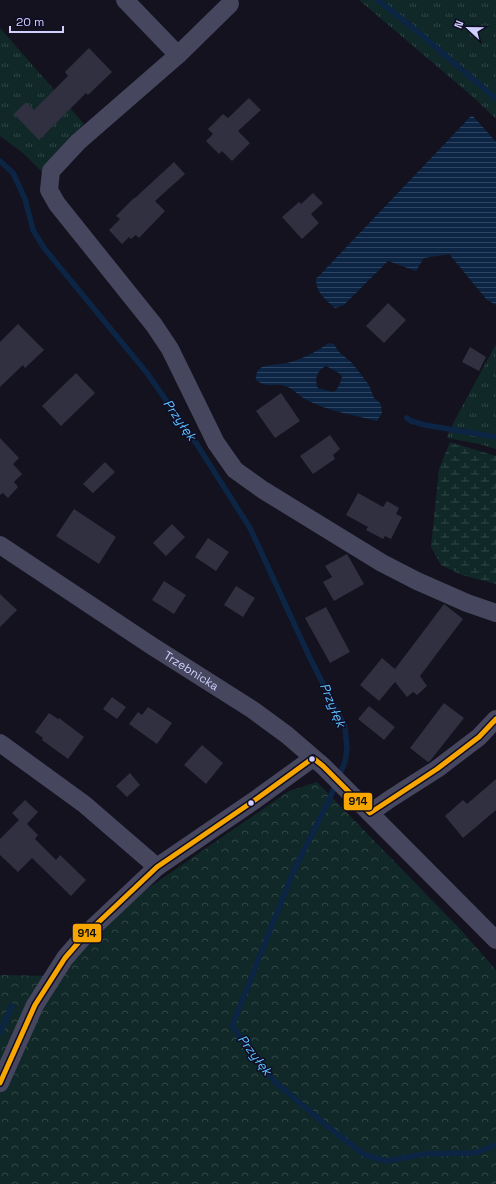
<svg xmlns="http://www.w3.org/2000/svg" width="496" height="1184" viewBox="0 0 496 1184" font-family="'Space Grotesk',sans-serif">
<defs>
<pattern id="grass-tufts" width="24" height="20" patternUnits="userSpaceOnUse"><rect width="24" height="20" fill="#102928"/><path d="M3 7l-1-3M5 7V3M7 7l1-3M15 17l-1-3M17 17v-4M19 17l1-3" fill="none" stroke="#324748"/></pattern>
<pattern id="forest-crowns" width="20" height="18" patternUnits="userSpaceOnUse"><rect width="20" height="18" fill="#102928"/><path d="M2 6a3 3 0 1 1 6 0M12 15a3 3 0 1 1 6 0" fill="none" stroke="#324748"/></pattern>
<pattern id="wetland-marsh" width="20" height="14" patternUnits="userSpaceOnUse"><rect width="20" height="14" fill="#102928"/><path d="M1 5h8M5 5V1M11 12h8M15 12V8" fill="none" stroke="#324748"/></pattern>
<pattern id="water-rules" width="6" height="5" patternUnits="userSpaceOnUse"><rect width="6" height="5" fill="#0c2545"/><path d="M0 2.5h6" fill="none" stroke="#2e4461"/></pattern>
</defs>
<rect width="100%" height="100%" fill="#13121e"/>
<path fill="url(#grass-tufts)" d="M 359,0 L 496,0 L 496,119 L 473,97 Z
M 0,28 L 84,124 L 42,172 L 23,153 L 0,136 Z
M 496,344 L 496,449 L 479,444 L 447,438 L 449,432 L 457,416 Z"/>
<path fill="url(#forest-crowns)" d="M 317,782 L 460,929 L 496,970 L 496,1184 L 0,1184 L 0,975 L 58,976 L 90,940 L 147,889 L 289,791 Z"/>
<path fill="url(#wetland-marsh)" d="M 450,442 L 496,456 L 496,584 L 462,575 L 441,565 L 431,547 L 439,469 Z"/>
<path fill="url(#water-rules)" fill-rule="evenodd" d="M 472,115 L 496,142 L 496,305 L 487,300 L 449,254 L 424,258 L 416,271 L 388,261 L 344,305 L 335,308 C 325,299 316,293 316,279 Z
M 329,343 L 334,344 L 339,352 L 352,363 L 359,372 L 369,385 L 374,398 L 381,404 L 382,413 L 377,421 C 353,415 327,411 305,399 C 299,396 294,390 288,387 C 276,381 268,390 256,380 C 255,375 257,370 262,367 C 269,364 279,365 287,363 C 303,359 316,352 329,343 ZM 326,366 L 339,373 L 342,377 C 340,383 338,390 333,392 L 318,388 C 314,380 317,370 326,366 Z"/>
<g fill="none" stroke-linecap="round" stroke-linejoin="round">
<path stroke="#0c2545" stroke-width="5.5" d="M 378,0 L 424,37 L 496,99
M 0,161 L 13,173 L 25,199 L 33,230 L 44,248 L 147,373 L 196,443 L 250,528 L 309,656 L 345,727 L 347,749 L 345,762 L 329,800 L 294,870 L 232,1026 L 274,1081 L 337,1134 L 365,1155 L 386,1161 L 424,1154 L 475,1153 L 496,1145
M 407,418 L 411,421 L 425,425 L 496,437
M 0,1033 L 12,1006"/>
</g>
<path fill="#313040" d="M 89,48 L 112,72 L 88,95 L 86,93 L 39,140 L 14,114 L 26,102 L 34,110 L 68,76 L 65,72 Z
M 249,98 L 261,110 L 238,131 L 250,143 L 232,161 L 222,151 L 219,154 L 206,141 L 213,134 L 208,129 L 223,114 L 228,118 Z
M 174,162 L 185,174 L 155,201 L 165,211 L 139,238 L 136,235 L 131,239 L 129,237 L 122,244 L 109,230 L 120,219 L 116,216 L 134,198 L 135,198 Z
M 313,193 L 323,203 L 311,214 L 319,223 L 302,239 L 282,217 L 299,202 L 301,204 Z
M 388,303 L 406,320 L 384,343 L 366,326 Z
M 18,324 L 44,350 L 25,368 L 23,365 L 0,387 L 0,342 Z
M 470,347 L 486,357 L 479,371 L 462,362 Z
M 76,373 L 95,393 L 61,426 L 42,406 Z
M 281,393 L 300,421 L 275,438 L 256,411 Z
M 330,435 L 340,449 L 333,455 L 335,459 L 313,474 L 300,456 Z
M 0,438 L 19,458 L 13,464 L 22,474 L 14,482 L 18,487 L 8,498 L 3,493 L 0,495 Z
M 105,462 L 115,472 L 93,493 L 83,484 Z
M 358,493 L 383,507 L 387,501 L 399,508 L 396,514 L 402,517 L 391,539 L 385,536 L 383,539 L 366,530 L 368,527 L 346,515 Z
M 74,509 L 116,537 L 99,564 L 56,536 Z
M 172,524 L 185,537 L 166,556 L 153,543 Z
M 208,538 L 229,552 L 216,571 L 195,557 Z
M 347,554 L 364,584 L 334,601 L 323,582 L 332,577 L 325,566 Z
M 164,581 L 186,595 L 174,614 L 152,600 Z
M 236,586 L 255,598 L 243,617 L 224,605 Z
M 0,594 L 17,610 L 0,627 Z
M 444,604 L 463,619 L 420,676 L 427,686 L 417,695 L 413,692 L 407,697 L 395,682 L 379,701 L 360,685 L 382,658 L 395,669 Z
M 326,607 L 350,652 L 330,663 L 305,618 Z
M 112,697 L 126,707 L 117,719 L 103,709 Z
M 444,703 L 464,718 L 430,761 L 428,762 L 410,748 Z
M 369,706 L 395,727 L 384,740 L 358,719 Z
M 148,707 L 172,723 L 157,744 L 129,724 L 138,712 L 142,715 Z
M 49,713 L 58,719 L 59,718 L 84,737 L 68,759 L 42,740 L 43,738 L 35,732 Z
M 202,745 L 223,763 L 206,784 L 184,765 Z
M 130,773 L 140,785 L 127,797 L 116,786 Z
M 496,779 L 496,810 L 463,838 L 445,816 L 463,800 L 467,804 Z
M 25,800 L 38,812 L 27,824 L 38,835 L 35,839 L 56,860 L 60,855 L 86,880 L 71,896 L 32,858 L 18,872 L 0,855 L 0,839 L 19,820 L 12,813 Z"/>
<g fill="none" stroke-linecap="round" stroke-linejoin="round">
<g stroke="#46475f" stroke-width="18">
<path d="M 125,0 L 178,55"/>
<path d="M 230,4 L 178,55 L 78,142 L 51,171 L 49,190 L 57,204 L 154,325 L 170,349 L 216,443 L 235,470 L 263,490 L 382,563 L 417,581 L 467,603 L 496,613"/>
<path id="s1" d="M 0,545 L 152,646 L 253,710 L 287,735 L 323,766 L 496,940"/>
<path d="M 0,743 L 84,804 L 157,867"/>
<path d="M 370,813 L 390,799 L 437,769 L 479,737 L 496,719"/>
<path d="M 0,1083 L 35,1005 L 65,958 L 85,935 L 157,867 L 255,800 L 313,758"/>
</g>
<defs>
<path id="bus-1" d="M 0,1083 L 35,1005 L 65,958 L 85,935 L 157,867 L 255,800 L 313,758 L 323,766 L 370,813 L 437,769 L 479,737 L 496,719"/>
</defs>
<use href="#bus-1" stroke="#0f0d23" stroke-width="8"/>
<use href="#bus-1" stroke="#f7a600" stroke-width="5"/>
</g>
<g fill="#d1cfff" stroke="#0f0d23" stroke-width="1.5">
<circle cx="312" cy="759" r="3.5"/>
<circle cx="251" cy="803" r="3.5"/>
</g>
<g text-anchor="middle" dominant-baseline="central" stroke-width="3" stroke-linejoin="round" paint-order="stroke">
<g font-size="12" fill="#d1cfff" stroke="#0f0d23">
<text stroke="none"><textPath href="#s1" startOffset="229">Trzebnicka</textPath></text>
</g>
<g font-size="13" font-style="italic" fill="#5dbfff" stroke="#0f0d23">
<text transform="translate(180 420) rotate(55)">Przyłęk</text>
<text transform="translate(333 705) rotate(67)">Przyłęk</text>
<text transform="translate(255 1055) rotate(53)">Przyłęk</text>
</g>
</g>
<g stroke="#0f0d23" stroke-width="1.5">
<rect x="343" y="792" width="30" height="19" rx="4" fill="#f7a600"/>
<rect x="72" y="923" width="30" height="20" rx="4" fill="#f7a600"/>
</g>
<g font-size="11" text-anchor="middle" font-weight="bold" fill="#111">
<text x="358" y="805">914</text>
<text x="87" y="937">914</text>
</g>
<g transform="translate(468 28) rotate(292)" stroke="#0f0d23" stroke-width="3" paint-order="stroke">
<path d="M0-3L7 15L0 10L-7 15Z" fill="#d1cfff"/>
<text y="-6" font-size="11" font-weight="bold" text-anchor="middle" fill="#d1cfff">N</text>
</g>
<path d="M10 26v6h53v-6" fill="none" stroke="#d1cfff" stroke-width="2"/>
<text x="16" y="26" font-size="12" fill="#d1cfff" stroke="#0f0d23" stroke-width="3" paint-order="stroke">20 m</text>
</svg>
